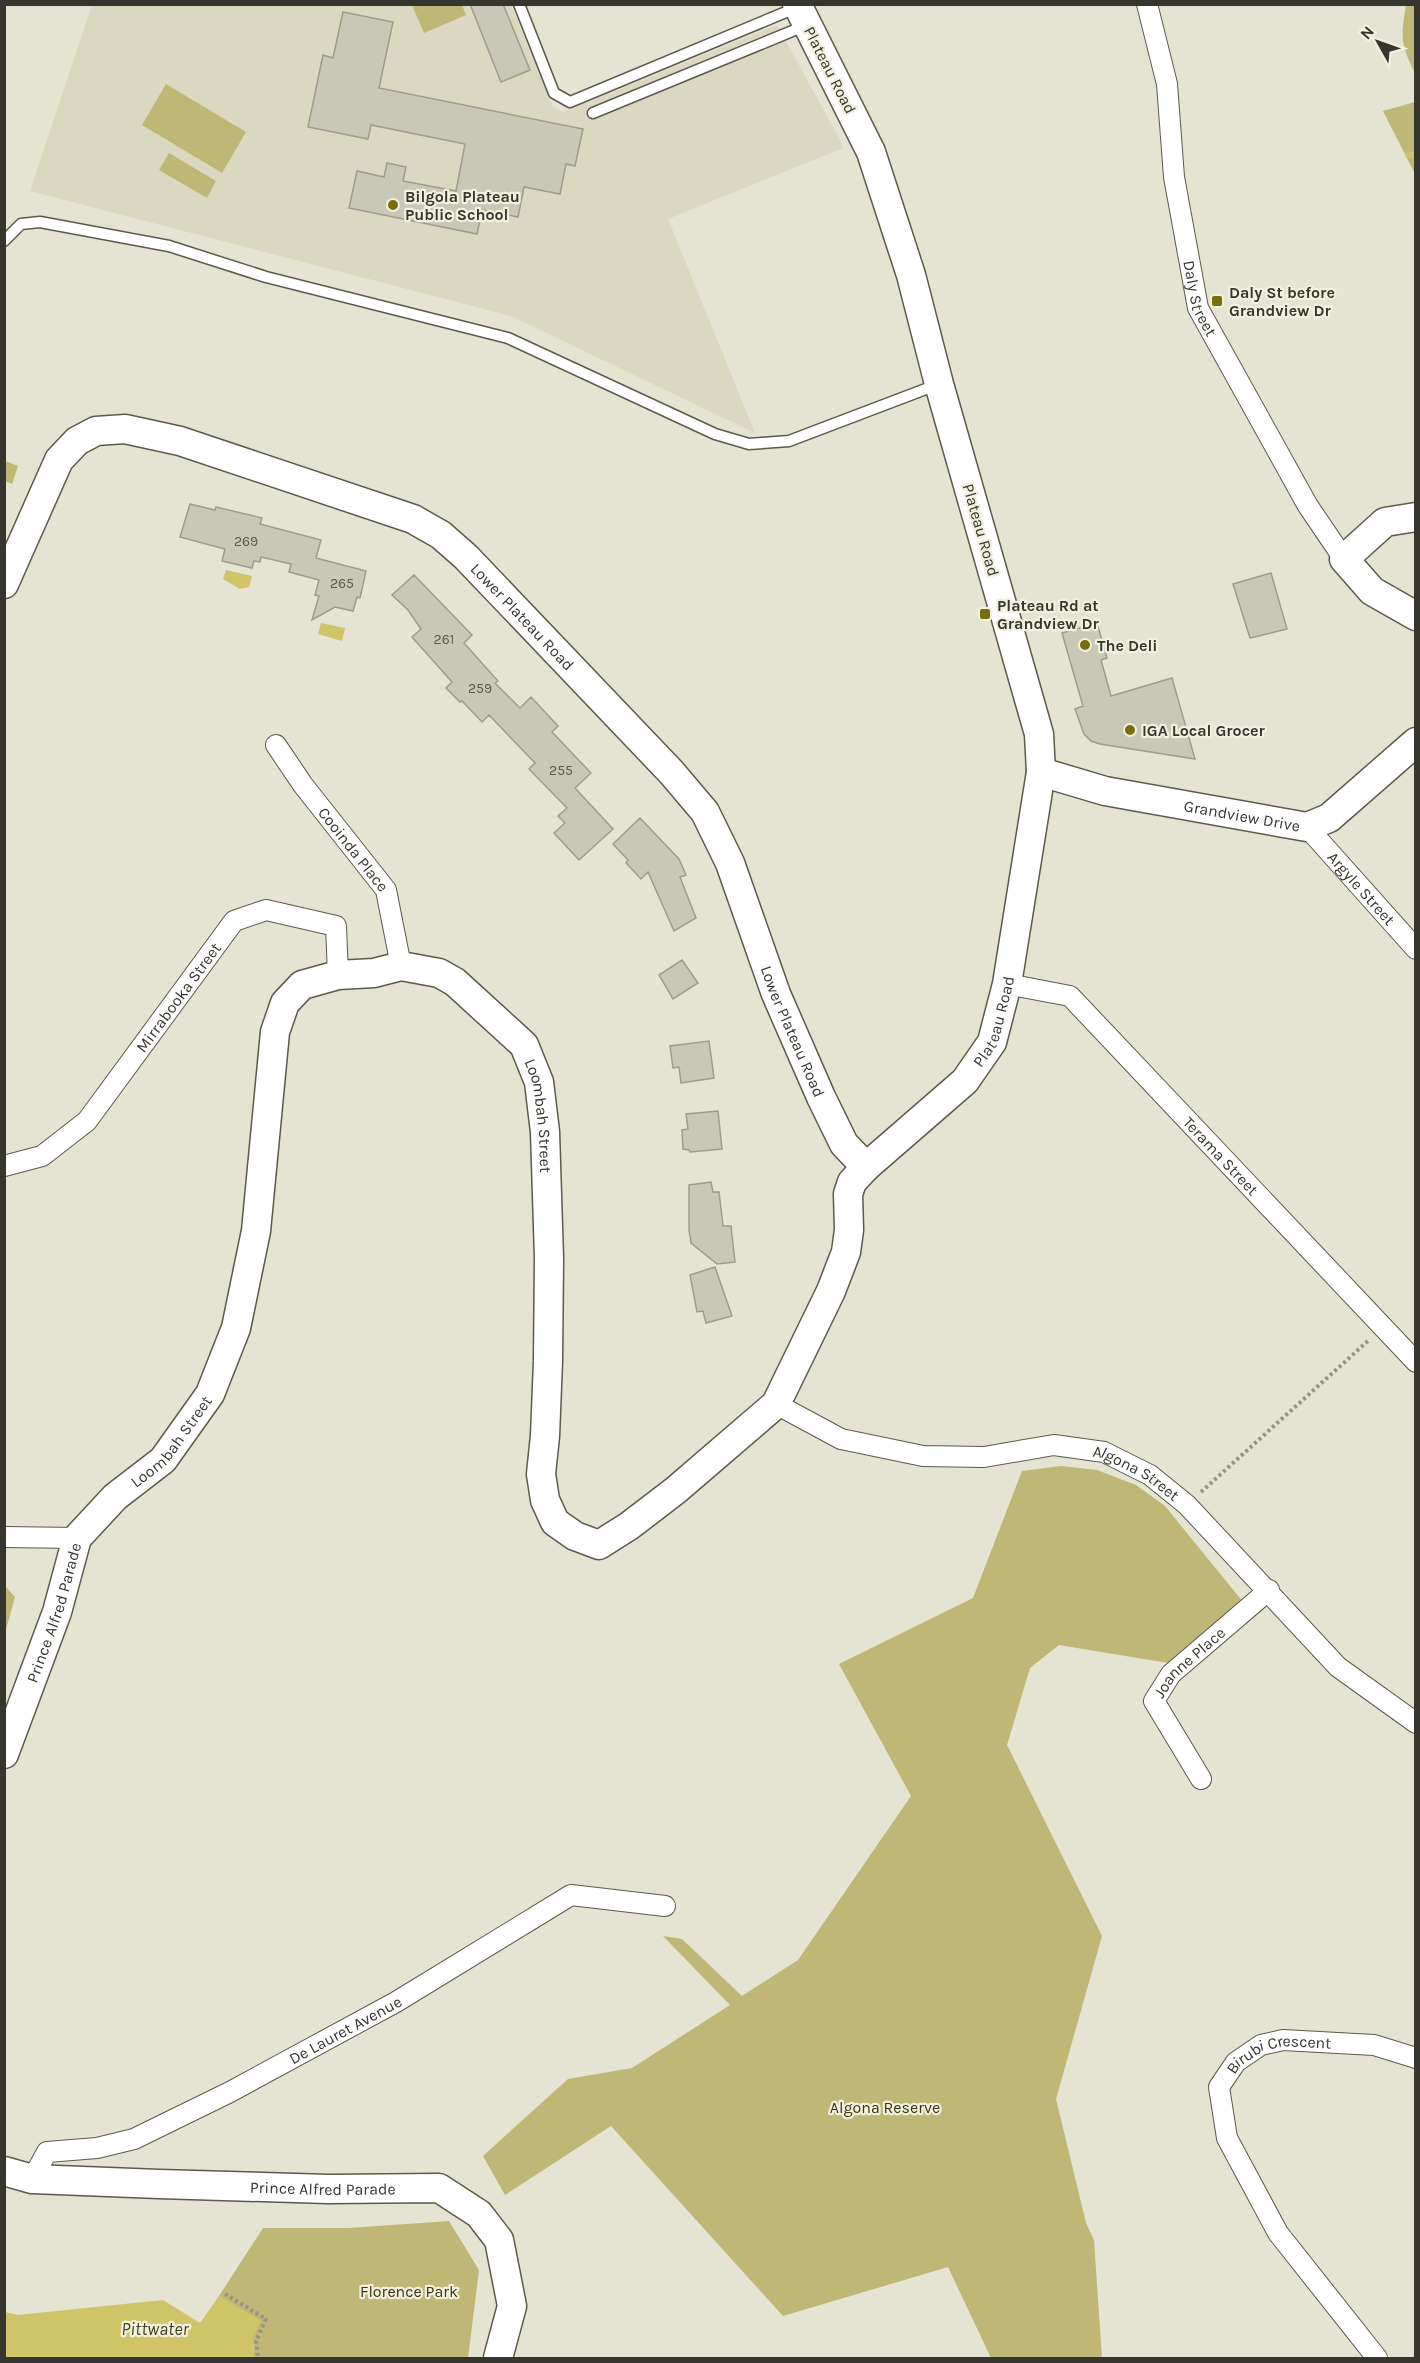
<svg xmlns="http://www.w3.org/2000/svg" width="1420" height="2363" viewBox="0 0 1420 2363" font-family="Karla,sans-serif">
<rect width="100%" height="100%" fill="#e5e3d2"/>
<path fill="#dad8c0" d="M 92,5 L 511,5 L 553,107 L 564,112 L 777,25 L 840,140 L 843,148 L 668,219 L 755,433 L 511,316 L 30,191 Z"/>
<path fill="#beb775" d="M 412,5 L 462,5 L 466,15 L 424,33 Z
M 1406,5 L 1415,5 L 1415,73 C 1400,44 1401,36 1406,5 Z
M 166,84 L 246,132 L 222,173 L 142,125 Z
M 1415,102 L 1416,102 L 1415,174 L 1383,111 Z
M 169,153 L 216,181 L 207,198 L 159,170 Z
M 5,461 L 18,466 L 12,484 L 5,481 Z
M 1061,1466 L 1097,1470 L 1136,1485 L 1165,1506 L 1243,1602 L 1193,1663 L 1168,1663 L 1059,1645 L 1030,1668 L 1007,1745 L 1102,1936 L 1056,2099 L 1086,2223 L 1094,2240 L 1102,2358 L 991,2358 L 948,2267 L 783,2316 L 611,2126 L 505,2195 L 483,2156 L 568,2079 L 632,2068 L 730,2005 L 663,1936 L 682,1939 L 742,1996 L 798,1960 L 911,1796 L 839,1664 L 973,1598 L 1022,1471 Z
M 5,1586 L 15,1597 L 5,1633 Z
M 449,2221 L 479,2270 L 468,2358 L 254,2358 L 253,2338 L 225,2300 L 219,2296 L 263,2228 L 349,2228 Z"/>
<path fill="#cfc568" d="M 226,570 L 252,576 L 249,587 L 240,589 L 223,579 Z
M 321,623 L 345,628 L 342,641 L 318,634 Z
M 219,2296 L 261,2321 L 253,2338 L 254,2358 L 5,2358 L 5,2312 L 18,2315 L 163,2300 L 200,2323 Z"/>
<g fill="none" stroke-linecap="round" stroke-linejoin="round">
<path stroke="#cfc568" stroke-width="6" d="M 1408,155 L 1416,155"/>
</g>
<path fill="#c9c8b7" stroke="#9e9d8d" stroke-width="1.5" d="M 470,4 L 503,4 L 530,70 L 501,82 Z
M 343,12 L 393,22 L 379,88 L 583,129 L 575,166 L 566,164 L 560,194 L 524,187 L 518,217 L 482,210 L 477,234 L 349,208 L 357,171 L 384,177 L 387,163 L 406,167 L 403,181 L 456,191 L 465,144 L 371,125 L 368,139 L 308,127 L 323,55 L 333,58 Z
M 190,504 L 215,510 L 216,507 L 262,518 L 260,524 L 321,540 L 316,558 L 366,571 L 360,598 L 357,597 L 353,611 L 335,607 L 312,620 L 319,596 L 315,595 L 319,580 L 289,572 L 291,564 L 261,557 L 260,562 L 254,561 L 252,568 L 222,561 L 225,549 L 180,537 Z
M 1271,573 L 1287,629 L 1250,638 L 1233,584 Z
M 414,575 L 472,635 L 464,643 L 498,681 L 495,683 L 520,708 L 531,697 L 558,726 L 552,732 L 591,773 L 575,788 L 613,829 L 579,860 L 554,833 L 565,823 L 558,816 L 567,808 L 529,769 L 535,763 L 489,715 L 482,722 L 462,701 L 460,702 L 446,688 L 452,682 L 412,637 L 421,629 L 408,610 L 392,595 Z
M 1097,623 L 1107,658 L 1101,660 L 1111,696 L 1172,678 L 1195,759 L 1100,744 L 1091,741 L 1084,734 L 1075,709 L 1083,706 L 1062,633 Z
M 640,818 L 679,859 L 686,875 L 680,877 L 696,918 L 674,931 L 648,872 L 641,879 L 626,863 L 628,860 L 613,844 Z
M 682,960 L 698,983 L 673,999 L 659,975 Z
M 709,1041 L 714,1078 L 681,1083 L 679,1067 L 673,1068 L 670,1046 Z
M 718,1111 L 722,1149 L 690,1152 L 689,1150 L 683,1149 L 682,1130 L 688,1129 L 686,1114 Z
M 711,1182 L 713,1192 L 719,1192 L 723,1226 L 731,1226 L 735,1262 L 717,1264 L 691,1243 L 689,1230 L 689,1185 Z
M 715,1267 L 732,1316 L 706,1323 L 703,1311 L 697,1312 L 690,1275 Z"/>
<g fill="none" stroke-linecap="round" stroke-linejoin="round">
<defs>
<path id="lane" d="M 519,4 L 554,93 L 570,102 L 798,7
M 593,113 L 807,25
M 4,241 L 21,224 L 40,222 L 169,246 L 266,277 L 508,338 L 715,434 L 749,444 L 789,441 L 939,384"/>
<g id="street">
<path id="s1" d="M 1147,4 L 1167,84 L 1174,177 L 1198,308 L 1308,506 L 1344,559"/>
<path id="s2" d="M 276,745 L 303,785 L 386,890 L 401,966"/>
<path id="s3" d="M 1307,827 L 1416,949"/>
<path id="s4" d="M 1007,984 L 1070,996 L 1416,1362"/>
<path id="s5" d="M 4,1166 L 42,1156 L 87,1121 L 234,921 L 266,910 L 336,926 L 338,975"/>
<path id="s6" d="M 776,1404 L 841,1439 L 923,1456 L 984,1457 L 1054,1445 L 1104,1452 L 1150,1475 L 1187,1505 L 1338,1667 L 1416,1723"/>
<path d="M 4,1537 L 77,1538"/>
<path id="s7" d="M 1201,1779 L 1154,1701 L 1171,1674 L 1269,1590"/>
<path id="s8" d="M 32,2179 L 47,2152 L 97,2148 L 134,2139 L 230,2092 L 396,2002 L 571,1895 L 665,1906"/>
<path id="s9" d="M 1377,2358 L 1278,2233 L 1227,2138 L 1219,2087 L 1236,2062 L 1261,2045 L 1283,2040 L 1374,2045 L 1416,2058"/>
</g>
<g id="secondary">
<path d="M 1416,517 L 1385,522 L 1344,559 L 1372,591 L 1416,616"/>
<path id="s10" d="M 4,584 L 59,460 L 77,441 L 96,431 L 125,429 L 180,441 L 413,519 L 441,535 L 466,557 L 672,773 L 705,812 L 730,863 L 776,994 L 821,1097 L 844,1144 L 866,1167"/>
<path id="s11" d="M 1041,772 L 1105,791 L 1307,827 L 1329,818 L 1416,742"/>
<path id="s12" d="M 4,1754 L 57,1612 L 77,1538 L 115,1497 L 163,1460 L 210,1394 L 236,1328 L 256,1231 L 275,1032 L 285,1003 L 302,985 L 338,975 L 374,973 L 401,966 L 439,973 L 455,982 L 524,1045 L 539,1082 L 545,1132 L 549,1258 L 548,1361 L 545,1436 L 541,1474 L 545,1500 L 555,1522 L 575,1536 L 599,1545 L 629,1526 L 676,1490 L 776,1404 L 831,1291 L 846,1252 L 849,1230 L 848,1194 L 852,1182 L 866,1167 L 965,1081 L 992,1042 L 1007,984 L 1041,772 L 1039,734 L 939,384 L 911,275 L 871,152 L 797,4"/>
<path id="s13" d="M 4,2171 L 32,2179 L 159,2184 L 328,2189 L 439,2188 L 479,2214 L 499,2240 L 512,2306 L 498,2358"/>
</g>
</defs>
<use href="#lane" stroke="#5c5a4c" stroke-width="13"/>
<use href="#street" stroke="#5c5a4c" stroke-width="22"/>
<use href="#secondary" stroke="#5c5a4c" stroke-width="31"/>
<path stroke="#959487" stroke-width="4" stroke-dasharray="3 3" stroke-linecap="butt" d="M 1201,1492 L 1369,1340
M 225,2294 L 266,2319 L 256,2341 L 258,2358"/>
<use href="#lane" stroke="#fff" stroke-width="10"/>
<use href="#street" stroke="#fff" stroke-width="20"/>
<use href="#secondary" stroke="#fff" stroke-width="28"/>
</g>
<g fill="#786e0d" stroke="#f2f1e0" stroke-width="2">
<circle cx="393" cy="205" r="6"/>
<rect x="1211" y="295" width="12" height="12" rx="3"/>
<rect x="979" y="608" width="12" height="12" rx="3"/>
<circle cx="1085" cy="645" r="6"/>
<circle cx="1130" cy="730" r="6"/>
</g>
<g text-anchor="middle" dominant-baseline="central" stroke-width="4.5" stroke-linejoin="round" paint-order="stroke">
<g font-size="14" fill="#5b5a50">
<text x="246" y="541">269</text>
<text x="342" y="583">265</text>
<text x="444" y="639">261</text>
<text x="480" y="688">259</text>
<text x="561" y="770">255</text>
</g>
<g font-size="16" fill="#36352e" stroke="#f2f1e0">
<text transform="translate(830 70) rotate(63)">Plateau Road</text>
<text stroke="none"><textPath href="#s1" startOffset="300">Daly Street</textPath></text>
<text transform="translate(981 530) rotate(74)">Plateau Road</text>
<text stroke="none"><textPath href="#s10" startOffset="662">Lower Plateau Road</textPath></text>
<text stroke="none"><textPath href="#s11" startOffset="206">Grandview Drive</textPath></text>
<text stroke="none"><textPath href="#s2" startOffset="130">Cooinda Place</textPath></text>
<text stroke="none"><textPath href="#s3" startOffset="82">Argyle Street</textPath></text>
<text stroke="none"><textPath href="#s5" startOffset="250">Mirrabooka Street</textPath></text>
<text stroke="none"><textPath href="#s12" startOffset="2320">Plateau Road</textPath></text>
<text stroke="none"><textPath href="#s10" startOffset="1166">Lower Plateau Road</textPath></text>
<text stroke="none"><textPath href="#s12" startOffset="1176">Loombah Street</textPath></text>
<text stroke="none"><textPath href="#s4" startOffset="284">Terama Street</textPath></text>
<text stroke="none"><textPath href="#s12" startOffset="364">Loombah Street</textPath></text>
<text stroke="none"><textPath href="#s6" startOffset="378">Algona Street</textPath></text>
<text stroke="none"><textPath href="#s12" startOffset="150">Prince Alfred Parade</textPath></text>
<text stroke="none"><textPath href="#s7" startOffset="144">Joanne Place</textPath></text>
<text stroke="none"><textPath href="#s8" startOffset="357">De Lauret Avenue</textPath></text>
<text stroke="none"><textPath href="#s9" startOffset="394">Birubi Crescent</textPath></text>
<text stroke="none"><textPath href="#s13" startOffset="320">Prince Alfred Parade</textPath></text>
</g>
<g font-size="16" font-weight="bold" fill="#36352e" stroke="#f2f1e0" text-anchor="start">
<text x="405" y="196">Bilgola Plateau<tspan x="405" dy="18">Public School</tspan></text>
<text x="1229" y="292">Daly St before<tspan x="1229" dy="18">Grandview Dr</tspan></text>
<text x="997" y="605">Plateau Rd at<tspan x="997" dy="18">Grandview Dr</tspan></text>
<text x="1097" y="645">The Deli</text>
<text x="1142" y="730">IGA Local Grocer</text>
</g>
<g font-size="16" fill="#3a350d" stroke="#f2f1e0">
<text x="885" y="2107">Algona Reserve</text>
<text x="409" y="2291">Florence Park</text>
</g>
<g font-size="18" font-style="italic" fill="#433f17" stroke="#f2f1e0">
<text x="155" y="2329">Pittwater</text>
</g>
</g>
<rect width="1420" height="2363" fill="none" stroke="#36352e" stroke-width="12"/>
<g transform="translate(1378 42) rotate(310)" stroke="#f2f1e0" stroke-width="4.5" paint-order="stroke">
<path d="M0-4.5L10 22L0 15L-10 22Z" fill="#36352e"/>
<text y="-9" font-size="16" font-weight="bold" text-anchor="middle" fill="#36352e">N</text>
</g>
</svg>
